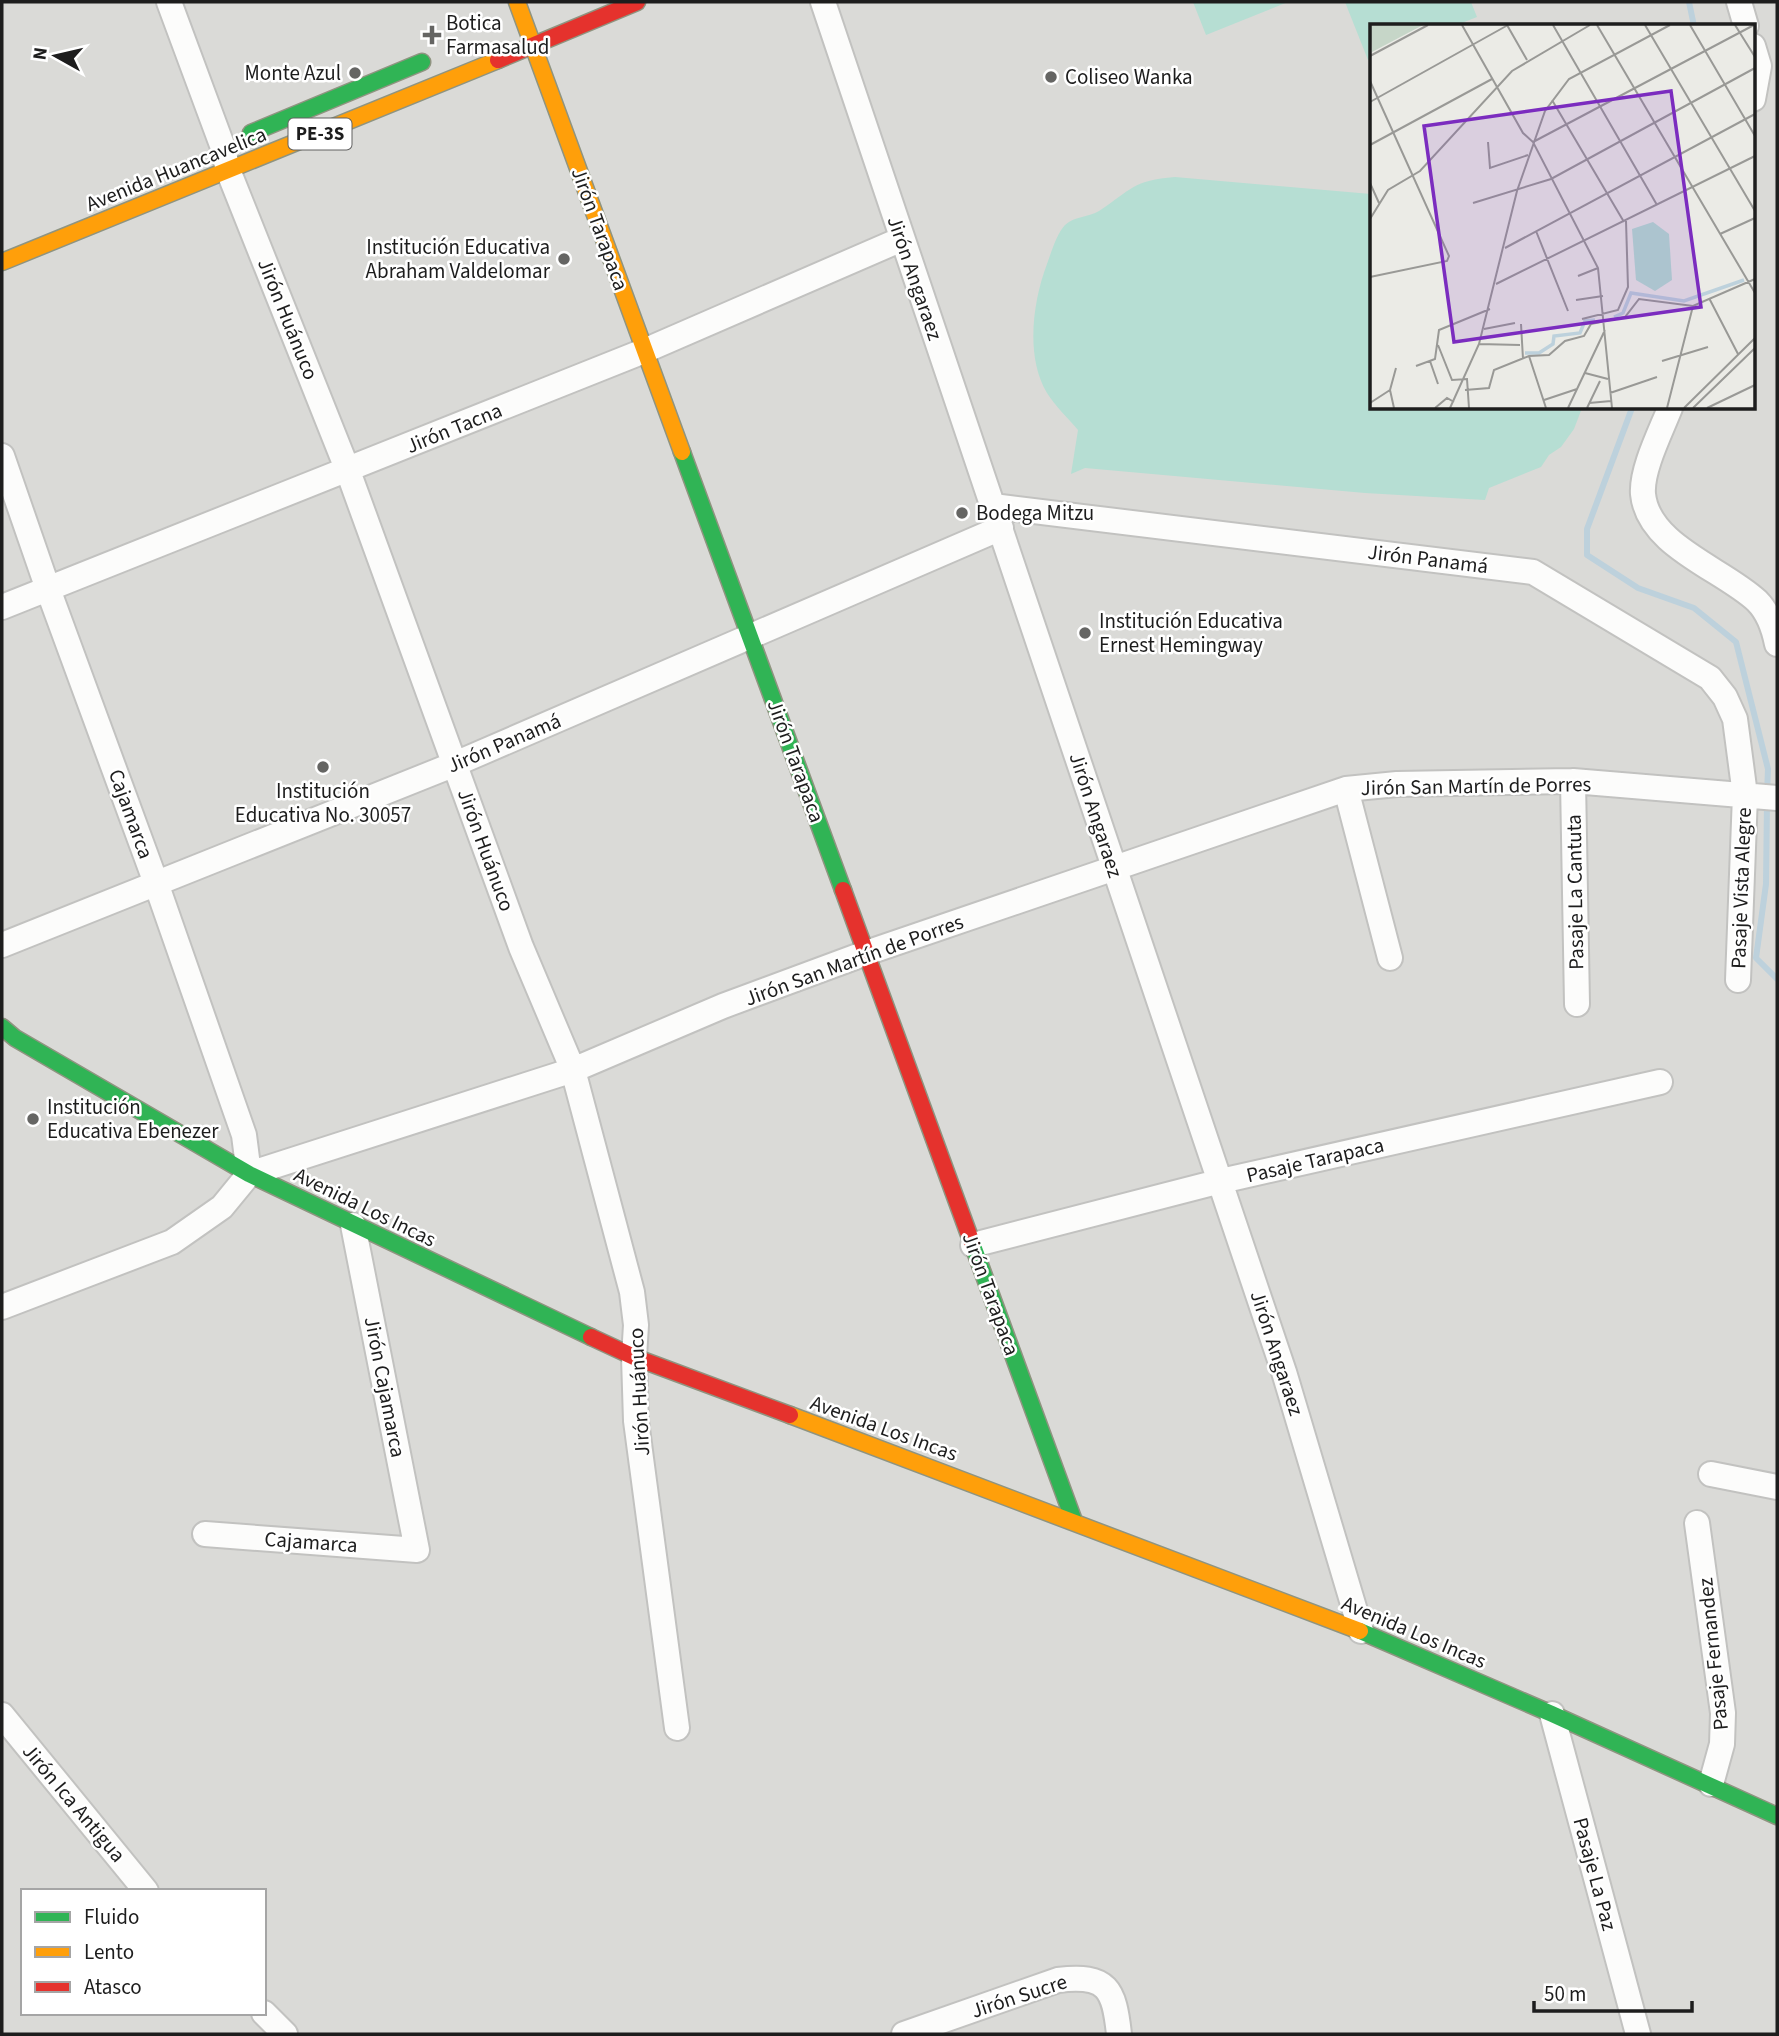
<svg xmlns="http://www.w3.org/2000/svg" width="1779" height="2036" viewBox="0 0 1779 2036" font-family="'Source Sans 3',sans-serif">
<rect width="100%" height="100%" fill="#ebebe6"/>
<path fill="#dadad7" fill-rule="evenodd" d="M 2,2 L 1777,2 L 1777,2034 L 2,2034 ZM 1371,26 L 1753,26 L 1753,408 L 1371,408 ZM 23,1891 L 264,1891 L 264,2013 L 23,2013 Z"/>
<path fill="#b6ded3" d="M 1193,2 L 1288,2 L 1206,35 Z
M 1345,2 L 1471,2 L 1477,17 L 1454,26 L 1371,26 L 1371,59 L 1368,60 Z
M 1175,177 L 1371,194 L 1371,408 L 1582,408 L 1574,429 L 1561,447 L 1549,455 L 1541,467 L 1489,488 L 1485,500 L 1365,493 L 1085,468 L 1071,474 L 1078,430 C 1068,418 1055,406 1047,393 C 1025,356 1033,301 1047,264 C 1051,253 1057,233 1065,225 C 1075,216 1089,217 1099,211 C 1131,190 1133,180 1175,177 Z"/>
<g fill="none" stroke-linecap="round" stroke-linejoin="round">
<path stroke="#bdd1dc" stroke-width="6" d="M 1689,2 L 1694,26
M 1632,408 L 1587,529 L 1587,555 L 1638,588 L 1694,608 L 1736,642 L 1768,769 L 1767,793
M 1767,803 L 1766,884 L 1756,958 L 1777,979"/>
<defs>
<path id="street" d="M 169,2 L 222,145 L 228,170 L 348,471 L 521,947 L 573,1070 L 632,1292 L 636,1325 L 634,1357 L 636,1421 L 677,1728
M 823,2 L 1284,1372 L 1361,1631
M 1739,2 L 1746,26
M 1753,46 L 1759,66 L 1753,99
M 1670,408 C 1661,431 1641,470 1643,494 C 1648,546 1723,569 1757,601 C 1768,612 1774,629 1777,644
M 2,456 L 48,589 L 156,883 L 244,1135 L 249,1174
M 993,506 L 1533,572 L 1710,678 L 1725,697 L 1735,719 L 1745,795 L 1738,980
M 2,607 L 644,351 L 902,239
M 1573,781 L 1577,1004
M 1346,789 L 1390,958
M 2,945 L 455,764 L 1001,528
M 973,1245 L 1221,1181 L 1660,1082
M 2,1307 L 172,1242 L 222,1207 L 249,1174 L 573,1070 L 723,1006 L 866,953 L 1346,789 L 1397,784 L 1573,781 L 1777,798
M 1711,1474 L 1777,1487
M 1697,1523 L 1723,1713 L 1722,1744 L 1711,1784
M 205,1534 L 417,1550 L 353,1225
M 1552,1714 L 1638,2034
M 2,1715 L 146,1891
M 264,2013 L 285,2034
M 904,2034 L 1058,1980 C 1108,1974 1114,1989 1119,2034"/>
<path id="fast" d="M 251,133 L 422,62
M 682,452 L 843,890
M 2,1027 L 15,1038 L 249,1174 L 591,1337
M 972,1243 L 1074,1521
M 1360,1631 L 1552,1714 L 1777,1816"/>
<path id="slow" d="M 517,2 L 682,452
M 2,262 L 498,60
M 790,1415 L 1360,1631"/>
<path id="jam" d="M 498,60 L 637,2
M 843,890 L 972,1243
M 591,1337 L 634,1357 L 790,1415"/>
</defs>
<use href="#street" stroke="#c2c2c0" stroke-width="28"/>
<use href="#fast" stroke="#8f9480" stroke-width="19"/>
<use href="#slow" stroke="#8f9480" stroke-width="19"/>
<use href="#jam" stroke="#8f9480" stroke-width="19"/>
<use href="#street" stroke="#fcfcfb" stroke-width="24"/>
<use href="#fast" stroke="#30b455" stroke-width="16"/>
<use href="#slow" stroke="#ff9f0a" stroke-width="16"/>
<use href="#jam" stroke="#e5322d" stroke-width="16"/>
</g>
<g fill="#656563" stroke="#fff" stroke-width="2.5">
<path d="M428.5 24.5h7v7h7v7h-7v7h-7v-7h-7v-7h7z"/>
<circle cx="355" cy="73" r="7"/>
<circle cx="1051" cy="77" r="7"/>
<circle cx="564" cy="259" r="7"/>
<circle cx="962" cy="513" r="7"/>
<circle cx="1085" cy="633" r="7"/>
<circle cx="323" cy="767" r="7"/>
<circle cx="33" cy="1119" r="7"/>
</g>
<g text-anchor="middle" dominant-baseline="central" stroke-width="5" stroke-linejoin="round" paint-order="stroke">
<rect fill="#fff" stroke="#616161" stroke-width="2" x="288.5" y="118.5" width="63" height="31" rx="5"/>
<g font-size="19" font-weight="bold" fill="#1d1d1d">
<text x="320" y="134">PE-3S</text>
</g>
<g font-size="21" fill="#1d1d1d" stroke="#fff" text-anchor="start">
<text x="446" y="23">Botica<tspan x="446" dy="24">Farmasalud</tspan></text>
<text x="341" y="73" text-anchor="end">Monte Azul</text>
<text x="1065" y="77">Coliseo Wanka</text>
<text x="550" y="247" text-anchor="end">Institución Educativa<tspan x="550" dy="24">Abraham Valdelomar</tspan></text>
<text x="976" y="513">Bodega Mitzu</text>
<text x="1099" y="621">Institución Educativa<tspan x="1099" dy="24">Ernest Hemingway</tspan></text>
<text x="323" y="791" text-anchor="middle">Institución<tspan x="323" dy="24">Educativa No. 30057</tspan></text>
<text x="47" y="1107">Institución<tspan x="47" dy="24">Educativa Ebenezer</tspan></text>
</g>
<g font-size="21" fill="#1d1d1d" stroke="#fff">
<text transform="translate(176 169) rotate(-22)">Avenida Huancavelica</text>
<text transform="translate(600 229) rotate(70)">Jirón Tarapaca</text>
<text transform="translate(915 278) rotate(71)">Jirón Angaraez</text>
<text transform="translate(288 319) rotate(68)">Jirón Huánuco</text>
<text transform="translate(454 428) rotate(-22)">Jirón Tacna</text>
<text transform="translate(1428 559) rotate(7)">Jirón Panamá</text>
<text transform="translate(504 743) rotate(-23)">Jirón Panamá</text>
<text transform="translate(796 761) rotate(70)">Jirón Tarapaca</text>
<text transform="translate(1476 786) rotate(-1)">Jirón San Martín de Porres</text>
<text transform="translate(131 814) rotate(70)">Cajamarca</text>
<text transform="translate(1096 815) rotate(72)">Jirón Angaraez</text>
<text transform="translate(486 850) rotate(70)">Jirón Huánuco</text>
<text transform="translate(1741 888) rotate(-88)">Pasaje Vista Alegre</text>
<text transform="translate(1575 892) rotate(-91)">Pasaje La Cantuta</text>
<text transform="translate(854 960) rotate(-20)">Jirón San Martín de Porres</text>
<text transform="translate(1315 1160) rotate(-13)">Pasaje Tarapaca</text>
<text transform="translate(365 1207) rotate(26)">Avenida Los Incas</text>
<text transform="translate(991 1294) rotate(70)">Jirón Tarapaca</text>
<text transform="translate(1277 1353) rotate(72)">Jirón Angaraez</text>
<text transform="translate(385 1387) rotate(79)">Jirón Cajamarca</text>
<text transform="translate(639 1392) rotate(-93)">Jirón Huánuco</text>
<text transform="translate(884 1428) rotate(20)">Avenida Los Incas</text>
<text transform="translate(311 1542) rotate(4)">Cajamarca</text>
<text transform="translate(1414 1632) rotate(23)">Avenida Los Incas</text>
<text transform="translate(1713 1654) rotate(-96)">Pasaje Fernandez</text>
<text transform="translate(74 1803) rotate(50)">Jirón Ica Antigua</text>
<text transform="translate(1595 1874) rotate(75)">Pasaje La Paz</text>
<text transform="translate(1019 1996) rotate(-18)">Jirón Sucre</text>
</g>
</g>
<g transform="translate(1370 24)">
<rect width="385" height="385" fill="#ebebe6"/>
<path d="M 0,1 L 53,1 L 2,28 Z" fill="#c6d6c8"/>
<path d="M 283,198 L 299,210 L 302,256 L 285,267 L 266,256 L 262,205 Z" fill="#b6ded3"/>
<path fill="none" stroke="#bdd1dc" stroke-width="3.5" d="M 244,293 L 253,289 L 261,269 L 314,277 L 374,256M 155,329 L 169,329 L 183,320 L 184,312 L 210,309 L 215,297 L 225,296"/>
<path fill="none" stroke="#999996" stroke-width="2" d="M 92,1 L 153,109 L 163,118 L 228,244 L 242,384M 137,1 L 157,36M 183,1 L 287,181M 227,1 L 385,269M 275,1 L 385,187M 320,1 L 385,112M 365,1 L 385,33M 0,32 L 58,1M 0,57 L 79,232 L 77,237 L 0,253M 182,76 L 254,198M 0,78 L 138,1M 118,118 L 120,144 L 158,131M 163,118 L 384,1M 0,121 L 122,55M 0,159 L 9,179M 103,179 L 181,155 L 385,44M 0,195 L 18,166 L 50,147 L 142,47 L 220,1M 166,207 L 198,287M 350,210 L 385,194M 135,224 L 385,90M 208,252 L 228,244M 126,260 L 385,132M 339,274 L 368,330M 206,276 L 233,272M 212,295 L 248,286 L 258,263 L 256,197M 151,300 L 153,335M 114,305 L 145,299M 109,320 L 150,321M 68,321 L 82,356 L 97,355 L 99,384M 159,332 L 176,384M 60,337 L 68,360M 292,337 L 338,323M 46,342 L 65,335 L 69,306 L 120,285M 215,349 L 238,355M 95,366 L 119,364 L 124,346 L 159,332 L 179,331 L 195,317 L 214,312 L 221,300 L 255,293 L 269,275 L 323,282 L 385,255M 240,369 L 287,353M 174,376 L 207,365M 0,379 L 20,366M 219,379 L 241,377M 24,384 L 20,366 L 26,344M 65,384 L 77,374 L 84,378M 80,384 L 109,320 L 147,167 L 175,87 L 199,55 L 300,1M 198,384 L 235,306M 217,384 L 230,357M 297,384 L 323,282M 314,384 L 385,314M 323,384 L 385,324M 337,384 L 385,361"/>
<path fill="#7b2cbf" fill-opacity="0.15" stroke="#7b2cbf" stroke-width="3.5" d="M 301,67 L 331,283 L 84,318 L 54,102 Z"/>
<rect width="385" height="385" fill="none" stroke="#1d1d1d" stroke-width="3.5"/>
</g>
<rect width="1779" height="2036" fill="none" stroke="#1d1d1d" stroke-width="7"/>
<rect x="21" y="1889" width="245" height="126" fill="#ffffff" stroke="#a5a5a5" stroke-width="2"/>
<rect x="35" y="1912" width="35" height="10" fill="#30b455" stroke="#a5a5a5" stroke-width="2"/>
<text x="84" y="1924" font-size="21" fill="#1d1d1d">Fluido</text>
<rect x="35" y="1947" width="35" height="10" fill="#ff9f0a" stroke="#a5a5a5" stroke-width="2"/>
<text x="84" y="1959" font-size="21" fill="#1d1d1d">Lento</text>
<rect x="35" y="1982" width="35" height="10" fill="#e5322d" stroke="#a5a5a5" stroke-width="2"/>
<text x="84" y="1994" font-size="21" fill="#1d1d1d">Atasco</text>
<g transform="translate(56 56) rotate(278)" stroke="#ffffff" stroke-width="5" paint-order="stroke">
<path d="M0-5L12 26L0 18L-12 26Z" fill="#1d1d1d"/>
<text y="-10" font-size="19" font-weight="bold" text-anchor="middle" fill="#1d1d1d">N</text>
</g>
<path d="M1534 2001v10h158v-10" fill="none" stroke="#1d1d1d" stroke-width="3.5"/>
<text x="1544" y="2001" font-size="21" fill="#1d1d1d" stroke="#ffffff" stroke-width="5" paint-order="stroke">50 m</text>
</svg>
